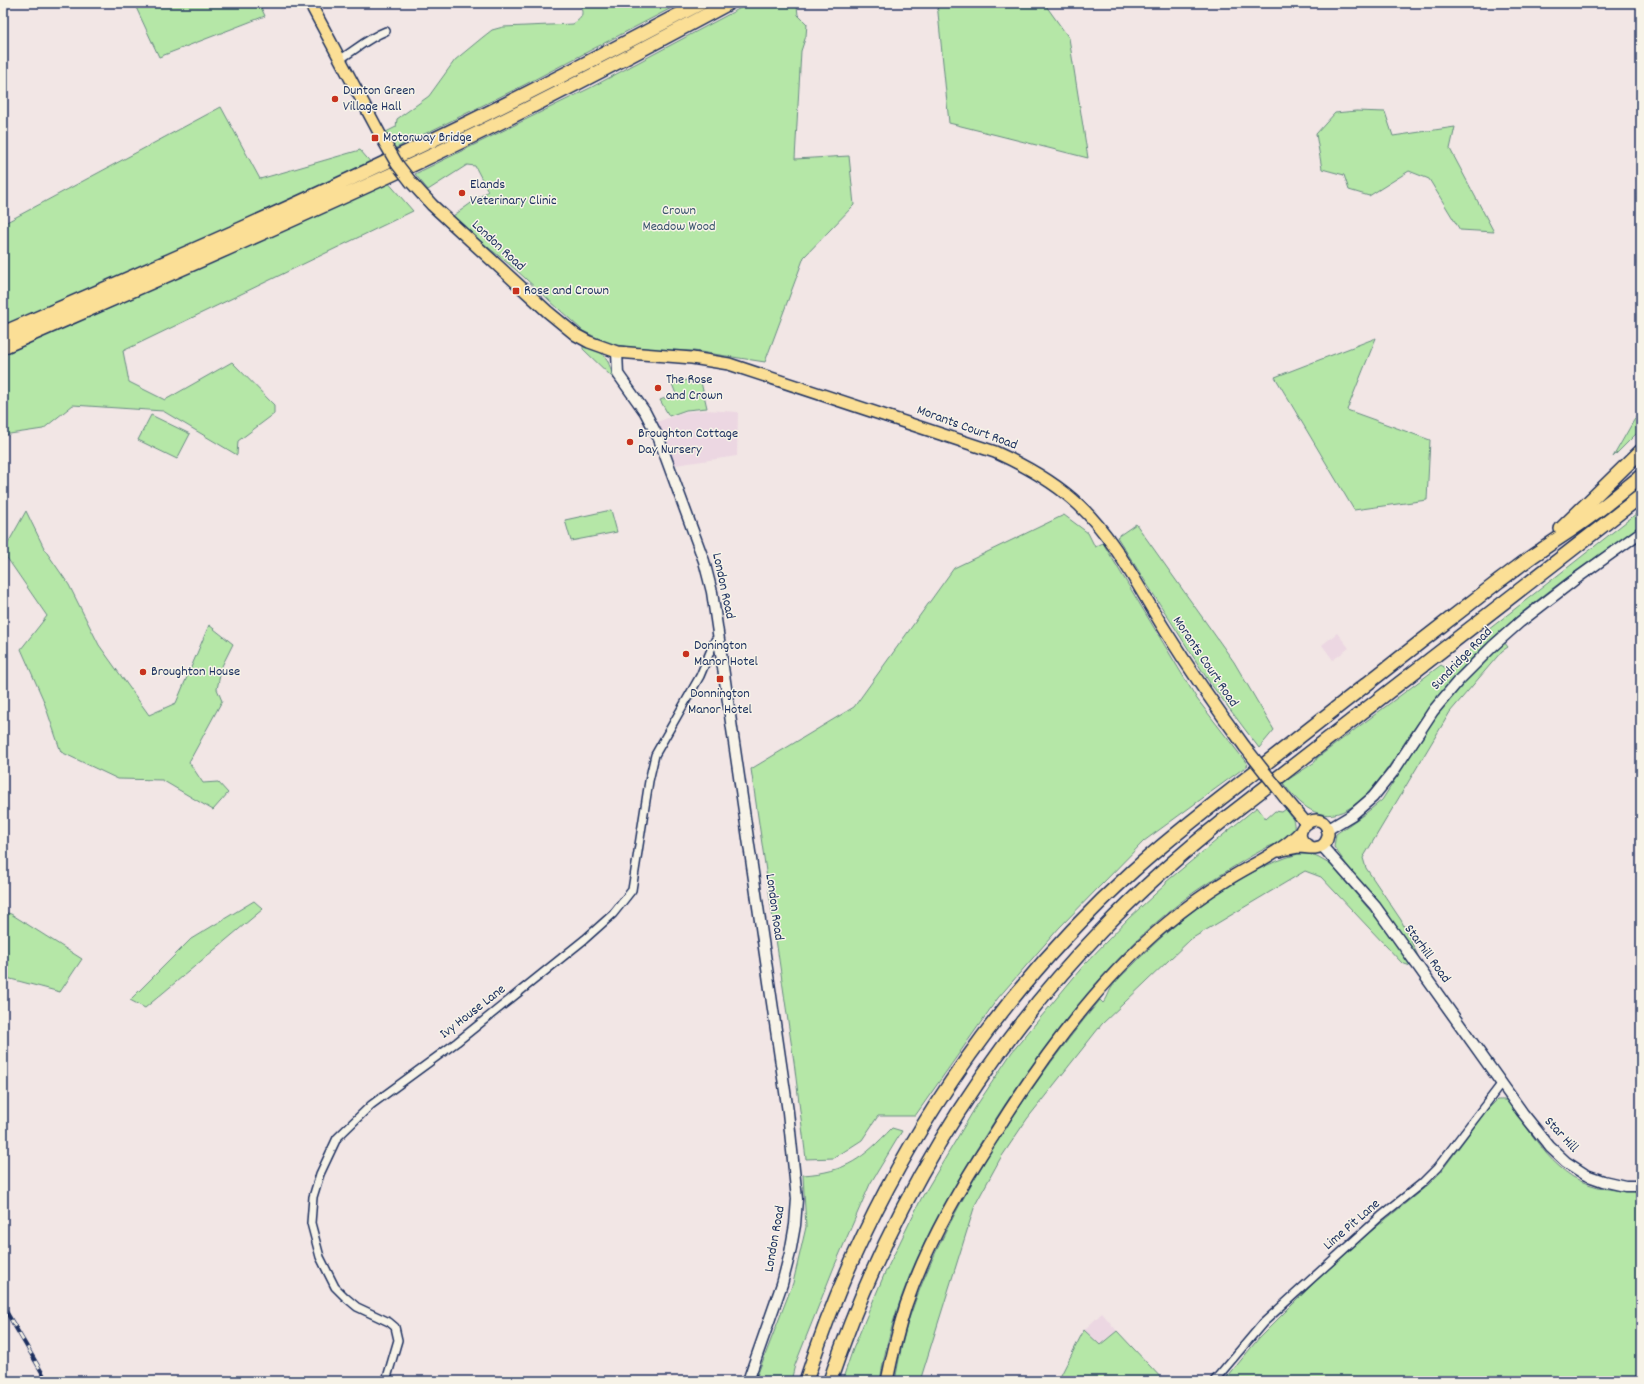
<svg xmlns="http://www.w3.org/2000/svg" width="1644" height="1384" viewBox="0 0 1644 1384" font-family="Dekko,sans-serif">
<rect width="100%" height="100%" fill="#f2e6e5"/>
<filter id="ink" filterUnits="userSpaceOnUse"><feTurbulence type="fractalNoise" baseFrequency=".025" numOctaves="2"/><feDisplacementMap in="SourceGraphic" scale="8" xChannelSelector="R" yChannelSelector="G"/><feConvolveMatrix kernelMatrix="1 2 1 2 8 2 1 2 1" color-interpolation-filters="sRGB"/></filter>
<g filter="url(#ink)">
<path fill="#ecd7e2" d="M 706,410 L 738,412 L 737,456 L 675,465 L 657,422 L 684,412 Z
M 1337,633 L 1349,648 L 1333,660 L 1322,645 Z
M 1102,1313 L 1117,1331 L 1100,1345 L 1084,1330 Z"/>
<path fill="#b5e7a7" stroke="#688b82" d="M 134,3 L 259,3 L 265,16 L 159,57 Z
M 580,3 L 681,3 L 524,85 L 394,149 L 384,133 L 396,127 L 397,119 L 429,96 L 455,60 L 483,37 L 492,30 L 503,27 L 573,24 C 584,17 583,14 580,3 Z
M 750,3 L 803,3 L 797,6 L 798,15 L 807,24 L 806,36 L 801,51 L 795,159 L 849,156 L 854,205 L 804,257 L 765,362 L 694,351 L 655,351 L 610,344 L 583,331 L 515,269 L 473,235 L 453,216 L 488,191 L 475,166 L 467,165 L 428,190 L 415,174 L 590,88 Z
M 937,3 L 1044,3 L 1069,38 L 1088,158 L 949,123 Z
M 221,107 L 260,179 L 360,150 L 413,211 L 123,351 L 129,382 L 165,400 L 232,362 L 274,405 L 274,414 L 238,441 L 237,455 L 163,411 L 73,405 L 43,429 L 3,435 L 3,224 Z
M 1356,111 L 1385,112 L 1393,136 L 1455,127 L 1450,149 L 1494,232 L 1460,230 L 1429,179 L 1409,171 L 1369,196 L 1349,190 L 1344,175 L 1322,169 L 1316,134 L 1335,113 Z
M 1376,338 L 1347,410 L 1430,440 L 1427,500 L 1354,510 L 1275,377 Z
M 583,345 C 607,354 606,354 614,379 L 583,349 Z
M 687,380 L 689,383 L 701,382 L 707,408 L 686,410 L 669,416 L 660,400 L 676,394 L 672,384 Z
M 1641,408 L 1641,429 L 1613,457 Z
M 151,415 L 190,434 L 177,459 L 138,440 Z
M 611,510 L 617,532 L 571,541 L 565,520 Z
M 1641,510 L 1641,527 C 1576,569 1505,620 1453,678 C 1439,694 1425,713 1413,730 C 1397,753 1373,796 1348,809 C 1319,825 1299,804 1283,783 L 1315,762 L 1317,758 L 1441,665 L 1447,669 L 1456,663 L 1461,657 L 1475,647 L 1479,639 L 1488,630 Z
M 26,511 L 45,550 L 69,585 L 99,645 L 149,715 L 176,703 L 209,625 L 233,644 L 222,666 L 217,689 L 222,701 L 189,762 L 203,783 L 218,782 L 228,793 L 213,810 L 162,780 L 118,779 L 61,752 L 43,699 L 21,649 L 47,616 L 3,552 Z
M 1064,515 L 1088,533 L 1095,547 L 1103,543 L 1197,699 L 1248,765 L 1144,841 L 1059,928 L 998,998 L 915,1116 L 878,1116 L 862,1140 L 834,1158 L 806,1159 L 794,1062 L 751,769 L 854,707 L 954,568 Z
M 1136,524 L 1234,662 L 1274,730 L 1259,748 L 1210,683 L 1117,537 Z
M 1504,642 L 1508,647 L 1502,651 L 1450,712 L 1363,858 L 1366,868 L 1401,920 L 1420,960 L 1382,907 L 1351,871 L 1334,847 L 1336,834 L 1366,813 L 1382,800 L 1430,725 L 1455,690 Z
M 1257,807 L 1266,819 L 1275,811 L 1282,812 L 1286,809 C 1292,817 1298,825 1291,835 C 1286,841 1275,844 1268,847 C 1248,857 1227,871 1208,883 C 1187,896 1168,912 1150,928 C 1090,983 1041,1049 997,1117 C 945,1198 894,1284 880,1381 L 842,1381 L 853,1349 L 884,1275 L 921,1199 L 975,1108 L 1012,1052 L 1084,965 L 1129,918 L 1166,884 L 1166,882 Z
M 1298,854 L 1309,854 L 1319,858 L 1331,865 L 1385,928 L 1413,967 L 1402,963 L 1321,877 L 1305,871 L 1191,939 L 1102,1024 L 1027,1119 L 1000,1159 L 975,1205 L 920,1381 L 895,1381 C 899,1359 903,1337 910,1316 C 927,1265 952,1217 979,1171 C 1015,1110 1055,1054 1100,1000 L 1103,1003 C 1108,998 1108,993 1112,987 C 1117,979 1126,972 1133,965 C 1174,922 1239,870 1298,854 Z
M 254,901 L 263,909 L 145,1008 L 130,1000 L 191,939 Z
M 3,912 L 11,914 L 82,959 L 60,992 L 3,977 Z
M 1497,1100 C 1502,1100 1506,1099 1511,1103 C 1517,1108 1522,1119 1526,1126 C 1539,1146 1553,1164 1573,1177 C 1593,1189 1618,1191 1641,1192 L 1641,1381 L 1224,1381 L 1259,1338 L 1317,1280 L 1364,1237 L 1428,1185 L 1440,1173 L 1486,1111 Z
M 892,1128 L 902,1131 L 870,1184 L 834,1267 L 795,1365 L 791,1381 L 755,1381 L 793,1283 L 806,1227 L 803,1175 C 847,1172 863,1158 892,1128 Z
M 1084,1330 L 1100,1345 L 1117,1331 L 1164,1381 L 1058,1381 Z"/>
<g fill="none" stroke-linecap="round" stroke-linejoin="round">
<defs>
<path id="street" d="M 339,60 C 355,50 368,38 386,31
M 386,1381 L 398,1340 L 395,1327 L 389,1322 L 357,1307 L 345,1297 L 335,1287 L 320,1257 L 311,1223 L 313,1197 L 320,1174 L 337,1138 L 371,1105 L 457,1042 L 585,939 L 613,914 L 632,890 L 649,781 L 655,755 L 700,676 L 715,640 L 718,638
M 1214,1381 L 1263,1323 L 1381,1216 L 1421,1184 L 1437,1168 L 1502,1083"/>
<path id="secondary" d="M 617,352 L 618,374 L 645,412 L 659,439 L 704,561 L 712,592 L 788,1112 L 797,1199 L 795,1225 L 790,1253 L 782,1284 L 748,1381
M 1327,830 L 1352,815 L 1373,797 L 1393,772 L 1433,711 L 1459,680 L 1493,646 L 1520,622 L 1573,581 L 1641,532
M 1322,846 L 1375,906 L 1522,1112 L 1550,1147 L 1566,1162 L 1586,1175 L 1603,1181 L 1625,1186 L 1641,1186"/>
<path id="primary" d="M 310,3 L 382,138
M 411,182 L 432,205 L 548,312 L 576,335 L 589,342 L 617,352 L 692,358 L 729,364 L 995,452 C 1026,466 1055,482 1079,505 C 1116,540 1138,587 1165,630 C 1190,670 1217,709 1245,747
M 1286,799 L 1306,823
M 1280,851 C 1286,849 1293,848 1299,847 C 1307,847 1319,851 1325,843 C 1328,839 1329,833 1327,828 C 1318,806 1283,835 1311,847
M 887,1381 C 892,1356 898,1330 906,1305 C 926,1246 958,1190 992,1138 C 1039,1062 1098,981 1166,924 C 1185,908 1206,893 1227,880 C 1252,864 1280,853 1301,831"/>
<path id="highway" d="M 3,333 C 137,275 272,217 403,154 C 504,107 603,55 701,3
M 3,347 C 140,287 277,228 412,165 C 519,115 625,59 729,3
M 1561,529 L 1641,451
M 806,1381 C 868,1187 982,1008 1133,871 C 1178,830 1227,794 1275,756 C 1350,697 1424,639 1499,581 C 1513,571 1526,560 1540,551 C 1557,539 1575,528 1592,515 C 1609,503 1625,489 1641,476
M 830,1381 C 886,1213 978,1059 1101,931 C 1140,890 1182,853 1226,818 L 1641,496"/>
</defs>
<use href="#street" stroke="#1b2f5e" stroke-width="10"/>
<use href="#secondary" stroke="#1b2f5e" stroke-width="13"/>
<use href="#primary" stroke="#1b2f5e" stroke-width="14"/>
<use href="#highway" stroke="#1b2f5e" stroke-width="16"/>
<use href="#street" stroke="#f7f3e8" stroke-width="7"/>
<use href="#secondary" stroke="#f7f3e8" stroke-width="10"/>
<use href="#primary" stroke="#fbdf96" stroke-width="11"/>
<use href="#highway" stroke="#fbdf96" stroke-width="13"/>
<defs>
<path id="rail" d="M 3,1306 L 47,1381"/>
</defs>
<use href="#rail" stroke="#1b2f5e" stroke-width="4"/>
<use href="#rail" stroke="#f7f3e8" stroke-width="2.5" stroke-dasharray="8" stroke-linecap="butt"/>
<defs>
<path id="primary-bridge" d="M 382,138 L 397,164 L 411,182
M 1245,747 L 1286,799"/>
</defs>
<use href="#primary-bridge" stroke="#1b2f5e" stroke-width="14" stroke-linecap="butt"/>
<use href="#primary-bridge" stroke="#fbdf96" stroke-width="11"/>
</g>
</g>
<g fill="#c8321e" stroke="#f7f3e8" stroke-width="1.5">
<circle cx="335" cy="99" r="4"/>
<rect x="371" y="134" width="8" height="8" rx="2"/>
<circle cx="462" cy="193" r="4"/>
<rect x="512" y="287" width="8" height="8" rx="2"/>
<circle cx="658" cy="388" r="4"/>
<circle cx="630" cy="442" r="4"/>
<circle cx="686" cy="654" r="4"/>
<circle cx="143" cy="672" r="4"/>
<rect x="716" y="675" width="8" height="8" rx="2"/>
</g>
<g text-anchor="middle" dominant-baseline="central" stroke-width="3" stroke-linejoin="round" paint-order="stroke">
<g font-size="14" fill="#1b2f5e" stroke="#f7f3e8" text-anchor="start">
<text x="343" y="91">Dunton Green<tspan x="343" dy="16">Village Hall</tspan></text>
<text x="383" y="138">Motorway Bridge</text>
<text x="470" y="185">Elands<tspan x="470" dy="16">Veterinary Clinic</tspan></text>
<text x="524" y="291">Rose and Crown</text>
<text x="666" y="380">The Rose<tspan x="666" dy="16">and Crown</tspan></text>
<text x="638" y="434">Broughton Cottage<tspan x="638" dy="16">Day Nursery</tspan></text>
<text x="694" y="646">Donington<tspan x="694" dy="16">Manor Hotel</tspan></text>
<text x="151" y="672">Broughton House</text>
<text x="720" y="694" text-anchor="middle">Donnington<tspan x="720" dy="16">Manor Hotel</tspan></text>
</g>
<g font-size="14" fill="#3a546d" stroke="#f7f3e8">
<text x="679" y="211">Crown<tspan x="679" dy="16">Meadow Wood</tspan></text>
</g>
<g font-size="14" fill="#1b2f5e" stroke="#f7f3e8">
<text transform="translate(498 246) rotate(43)">London Road</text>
<text transform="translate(967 428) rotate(20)">Morants Court Road</text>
<text transform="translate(723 586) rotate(78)">London Road</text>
<text transform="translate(1462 659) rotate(-46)">Sundridge Road</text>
<text transform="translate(1205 662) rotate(56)">Morants Court Road</text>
<text transform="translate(774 907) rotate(82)">London Road</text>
<text transform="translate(1427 954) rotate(54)">Starhill Road</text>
<text transform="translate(473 1012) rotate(-38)">Ivy House Lane</text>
<text transform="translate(1561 1135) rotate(47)">Star Hill</text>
<text transform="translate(1352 1225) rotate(-41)">Lime Pit Lane</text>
<text transform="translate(775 1239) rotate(-80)">London Road</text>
</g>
</g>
<rect width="1644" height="1384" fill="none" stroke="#f7f3e8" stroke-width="16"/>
<rect x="8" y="8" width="1628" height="1368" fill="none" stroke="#1b2f5e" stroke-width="1.5" filter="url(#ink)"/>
</svg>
